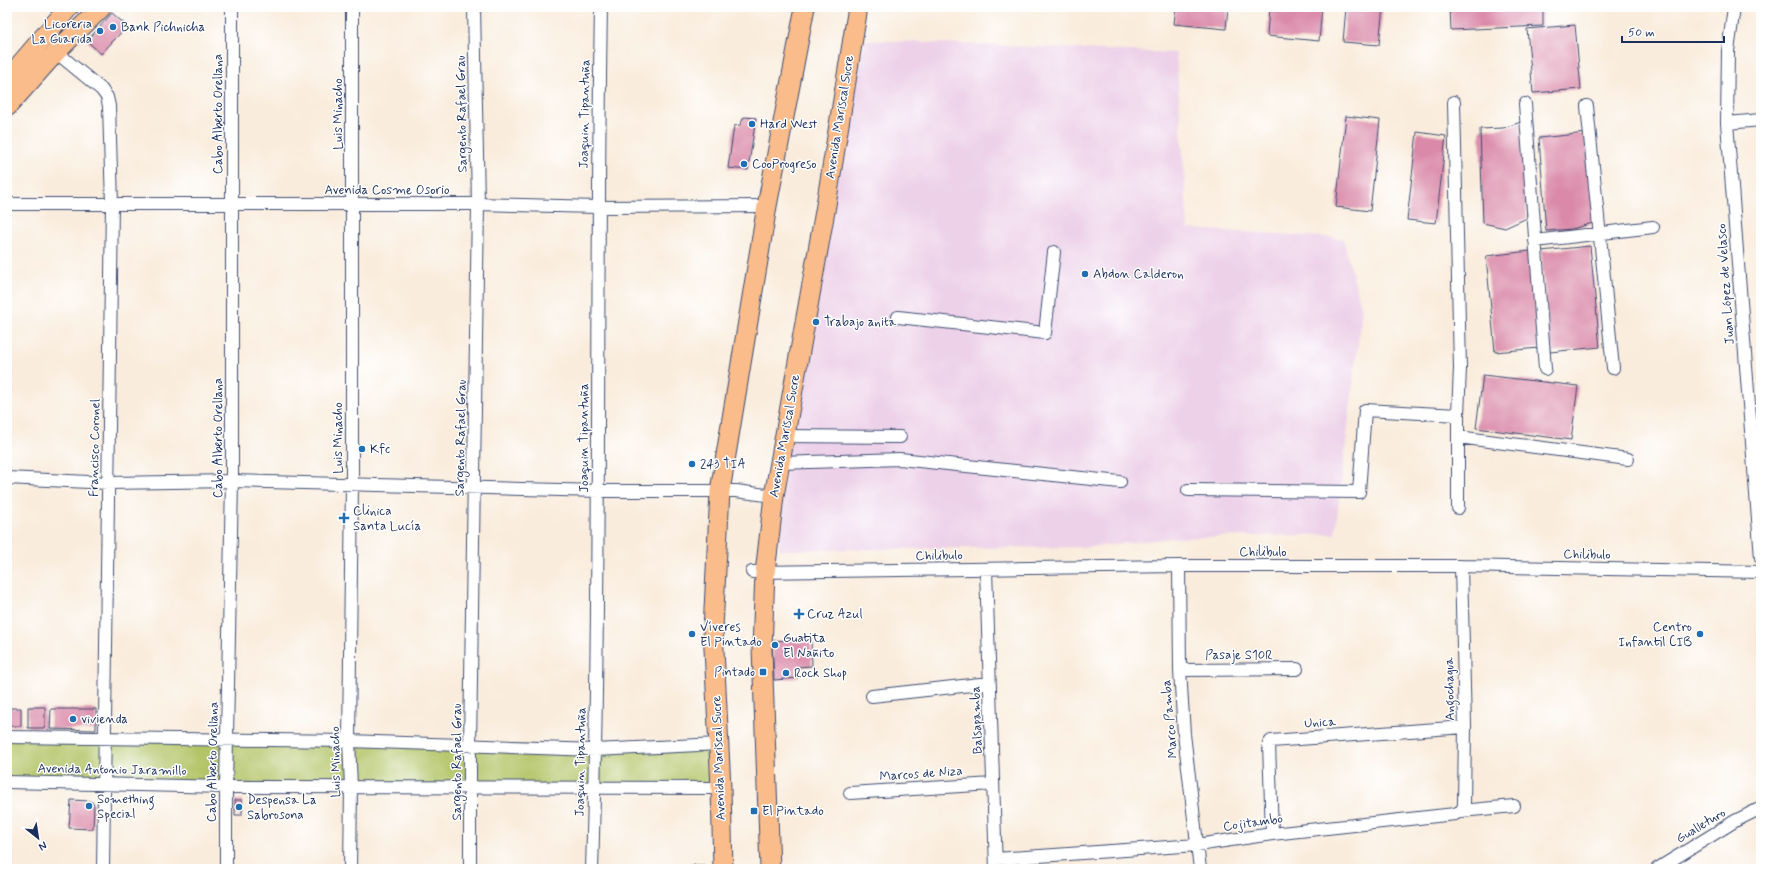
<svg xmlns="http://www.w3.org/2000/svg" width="1768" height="876" viewBox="0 0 1768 876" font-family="Mynerve,sans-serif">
<rect width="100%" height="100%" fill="#fff"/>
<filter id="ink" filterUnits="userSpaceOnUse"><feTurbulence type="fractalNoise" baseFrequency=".025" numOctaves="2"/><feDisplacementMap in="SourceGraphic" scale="8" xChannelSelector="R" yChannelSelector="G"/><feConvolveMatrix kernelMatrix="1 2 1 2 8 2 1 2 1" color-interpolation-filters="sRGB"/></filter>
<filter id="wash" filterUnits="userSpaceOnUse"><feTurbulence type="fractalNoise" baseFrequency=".012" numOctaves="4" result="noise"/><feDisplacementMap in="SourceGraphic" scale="16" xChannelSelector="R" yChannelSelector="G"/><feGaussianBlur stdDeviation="0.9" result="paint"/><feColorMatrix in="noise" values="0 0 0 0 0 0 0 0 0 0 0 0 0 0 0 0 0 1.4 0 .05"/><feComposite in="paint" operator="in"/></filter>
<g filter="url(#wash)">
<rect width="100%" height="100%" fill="#f9ecdc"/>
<path fill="#edd1e9" d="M 865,40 L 1176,53 L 1188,229 L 1343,238 L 1362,310 L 1335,534 L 1173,538 L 1090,547 L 779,550 L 785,436 Z"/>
<path fill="#b3c468" stroke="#677a63" d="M 7,737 L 470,746 L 719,744 L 721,788 L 7,782 Z"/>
<g id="blocks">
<path fill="#da89a8" d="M 1176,7 L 1228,7 L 1226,29 L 1174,24 Z
M 1269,7 L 1322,7 L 1319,41 L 1267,36 Z
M 1346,7 L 1383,7 L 1379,45 L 1343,42 Z
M 1450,7 L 1543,7 L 1543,26 L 1451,30 Z
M 112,13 L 127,26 L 101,54 L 87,41 Z
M 1575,25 L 1581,89 L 1533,93 L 1527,29 Z
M 1346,116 L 1380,120 L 1370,211 L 1336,207 Z
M 744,117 L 756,118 L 748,170 L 728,168 L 734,126 L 740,125 Z
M 1521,122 L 1527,218 L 1505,228 L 1483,223 L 1480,129 L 1503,128 Z
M 1417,132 L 1446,136 L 1436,223 L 1407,220 Z
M 1587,133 L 1596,222 L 1572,229 L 1546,231 L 1539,138 Z
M 1590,246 L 1600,347 L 1550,352 L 1541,251 Z
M 1530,251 L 1539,348 L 1495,352 L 1486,256 Z
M 1483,375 L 1578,386 L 1571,440 L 1476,428 Z
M 811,639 L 812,666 L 797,667 L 798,678 L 774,680 L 772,641 Z
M 28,707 L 45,707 L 45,728 L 28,728 Z
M 7,708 L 21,708 L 21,726 L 7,726 Z
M 51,709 L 96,709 L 96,730 L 50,729 Z
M 71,800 L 91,801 L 94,805 L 93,829 L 69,828 Z
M 235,800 L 242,800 L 242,815 L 235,815 Z
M 693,865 L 704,865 L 705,869 L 693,869 Z"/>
</g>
</g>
<g filter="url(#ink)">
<use href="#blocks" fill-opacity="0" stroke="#3c4b71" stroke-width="1"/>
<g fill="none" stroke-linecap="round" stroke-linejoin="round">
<defs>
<path id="street" d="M 1734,7 L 1728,51 L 1727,123 L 1761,558
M 56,52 L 101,89 L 107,97 L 109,106 L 112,204 L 103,869
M 1454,102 L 1460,368 L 1458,415 L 1458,508
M 1525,104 L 1545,369
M 1587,106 L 1613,368
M 1727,123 L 1761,120
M 7,204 L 478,204 L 598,207 L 767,206
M 1535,241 L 1653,227
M 898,317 L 1045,333 L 1054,252
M 785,436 L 900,437
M 1458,437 L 1628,459
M 780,463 L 900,459 L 1120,482
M 7,478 L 109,483 L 232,481 L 599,491 L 736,491 L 774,496
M 1188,490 L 1359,492 L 1365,410 L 1458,415
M 1179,566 L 1180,670 L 1184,734 L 1200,869
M 1461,566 L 1465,727 L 1464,806 L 1461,811
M 986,570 L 996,869
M 752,572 L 1179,566 L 1461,566 L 1761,572
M 1180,670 L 1297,669
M 872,696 L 989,683
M 7,737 L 349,741 L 595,750 L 719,744
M 7,782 L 226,787 L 721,788
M 850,793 L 993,784
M 1272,834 L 1269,744 L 1271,741 L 1465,727
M 996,859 L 1197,845 L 1272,834 L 1455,814 L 1461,811 L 1514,806
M 226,869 L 226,787 L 232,481 L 232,7
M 350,869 L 351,787 L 349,741 L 352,483 L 352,7
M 470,869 L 470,746 L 478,204 L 474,7
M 592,869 C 601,582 596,294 601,7
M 1657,869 L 1735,821 L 1761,808"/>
<path id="primary" d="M 7,80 L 69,7
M 7,107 L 56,52 L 102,7
M 723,869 L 721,788 L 713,629 L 720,491 L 767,206 L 805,7
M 770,869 L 762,648 L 765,573 L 774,496 L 825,211 L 858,7"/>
</defs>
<use href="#street" stroke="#3c4b71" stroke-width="14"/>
<use href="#primary" stroke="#3c4b71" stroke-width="21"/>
<use href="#street" stroke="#fff" stroke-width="12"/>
<use href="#primary" stroke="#f9bc8a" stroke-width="19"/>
</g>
</g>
<g fill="#1f6fb2" stroke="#fff" stroke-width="1.5">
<circle cx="113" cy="27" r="4"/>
<circle cx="100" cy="31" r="4"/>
<circle cx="752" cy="124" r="4"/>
<circle cx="744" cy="164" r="4"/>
<circle cx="1085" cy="274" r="4"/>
<circle cx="816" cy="322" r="4"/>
<circle cx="362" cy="449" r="4"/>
<circle cx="692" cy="464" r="4"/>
<path d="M342 512h4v4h4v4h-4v4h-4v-4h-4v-4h4z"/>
<path d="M797 608h4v4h4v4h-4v4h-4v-4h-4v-4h4z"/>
<circle cx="692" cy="634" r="4"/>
<circle cx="1700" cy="634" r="4"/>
<circle cx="775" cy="645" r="4"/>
<rect x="759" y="668" width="8" height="8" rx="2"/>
<circle cx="786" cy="673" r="4"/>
<circle cx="73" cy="719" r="4"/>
<circle cx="89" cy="806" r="4"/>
<circle cx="239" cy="807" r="4"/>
<rect x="750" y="807" width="8" height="8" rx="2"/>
</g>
<g text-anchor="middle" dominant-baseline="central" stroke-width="3" stroke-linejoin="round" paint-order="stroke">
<g font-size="13" fill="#1b2f5e" stroke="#fff" text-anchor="start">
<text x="92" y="24" text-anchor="end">Licoreria<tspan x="92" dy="15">La Guarida</tspan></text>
<text x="121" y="27">Bank Pichnicha</text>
<text x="760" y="124">Hard West</text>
<text x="752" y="164">CooProgreso</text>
<text x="1093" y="274">Abdon Calderon</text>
<text x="824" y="322">Trabajo anita</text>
<text x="370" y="449">Kfc</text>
<text x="700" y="464">243 TIA</text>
<text x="353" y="511">Clinica<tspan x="353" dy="15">Santa Lucía</tspan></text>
<text x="807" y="614">Cruz Azul</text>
<text x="700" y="627">Víveres<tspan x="700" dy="15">El Pintado</tspan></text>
<text x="1692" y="627" text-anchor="end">Centro<tspan x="1692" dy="15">Infantil CIB</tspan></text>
<text x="783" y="638">Guatita<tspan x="783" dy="15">El Nañito</tspan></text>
<text x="755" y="672" text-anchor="end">Pintado</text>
<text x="794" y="673">Rock Shop</text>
<text x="81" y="719">vivienda</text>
<text x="97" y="799">Something<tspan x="97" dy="15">Special</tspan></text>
<text x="247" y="800">Despensa La<tspan x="247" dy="15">Sabrosona</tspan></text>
<text x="762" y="811">El Pintado</text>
</g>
<g font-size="13" fill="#1b2f5e" stroke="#fff">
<text transform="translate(218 114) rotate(-90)">Cabo Alberto Orellana</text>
<text transform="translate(338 114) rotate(-90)">Luis Minacho</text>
<text transform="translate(462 114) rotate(-91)">Sargento Rafael Grau</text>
<text transform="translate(585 114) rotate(-89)">Joaquin Tipantuña</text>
<text transform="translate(840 117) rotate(-81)">Avenida Mariscal Sucre</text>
<text x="387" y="190">Avenida Cosme Osorio</text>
<text transform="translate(1726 284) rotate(-94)">Juan López de Velasco</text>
<text transform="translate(785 436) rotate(-80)">Avenida Mariscal Sucre</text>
<text transform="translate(218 438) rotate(-90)">Cabo Alberto Orellana</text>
<text transform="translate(338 438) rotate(-90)">Luis Minacho</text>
<text transform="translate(461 438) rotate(-89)">Sargento Rafael Grau</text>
<text transform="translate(584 438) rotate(-90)">Joaquin Tipantuña</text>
<text transform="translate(95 448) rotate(-89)">Francisco Coronel</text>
<text x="1263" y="552">Chilibulo</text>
<text transform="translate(1587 555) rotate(1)">Chilibulo</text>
<text transform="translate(939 556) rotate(-1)">Chilibulo</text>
<text x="1239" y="655">Pasaje S10R</text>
<text transform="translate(1450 689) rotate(-91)">Angochagua</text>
<text transform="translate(1170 719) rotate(-95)">Marco Pamba</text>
<text transform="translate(977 720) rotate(-92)">Balsapamba</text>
<text transform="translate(1320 723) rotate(-4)">Unica</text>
<text transform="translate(719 758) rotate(-92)">Avenida Mariscal Sucre</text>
<text transform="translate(213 762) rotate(-89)">Cabo Alberto Orellana</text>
<text transform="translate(336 762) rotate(-91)">Luis Minacho</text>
<text transform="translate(457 762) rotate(-90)">Sargento Rafael Grau</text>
<text transform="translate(581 762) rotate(-89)">Joaquin Tipantuña</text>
<text transform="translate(112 770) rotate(1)">Avenida Antonio Jaramillo</text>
<text transform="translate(921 774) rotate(-4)">Marcos de Niza</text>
<text transform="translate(1253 823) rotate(-8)">Cojitambo</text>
<text transform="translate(1701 826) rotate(-31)">Gualleturo</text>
</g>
</g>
<rect width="1768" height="876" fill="none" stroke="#fff" stroke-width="24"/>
<g transform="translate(38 838) rotate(150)" stroke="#ffffff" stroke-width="3" paint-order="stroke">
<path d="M0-3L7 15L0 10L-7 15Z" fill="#1b2f5e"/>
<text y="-6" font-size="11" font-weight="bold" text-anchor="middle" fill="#1b2f5e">N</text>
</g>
<path d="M1622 36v6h102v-6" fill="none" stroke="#1b2f5e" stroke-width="2"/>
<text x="1628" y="36" font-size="12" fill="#1b2f5e" stroke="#ffffff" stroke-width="3" paint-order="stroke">50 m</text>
</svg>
